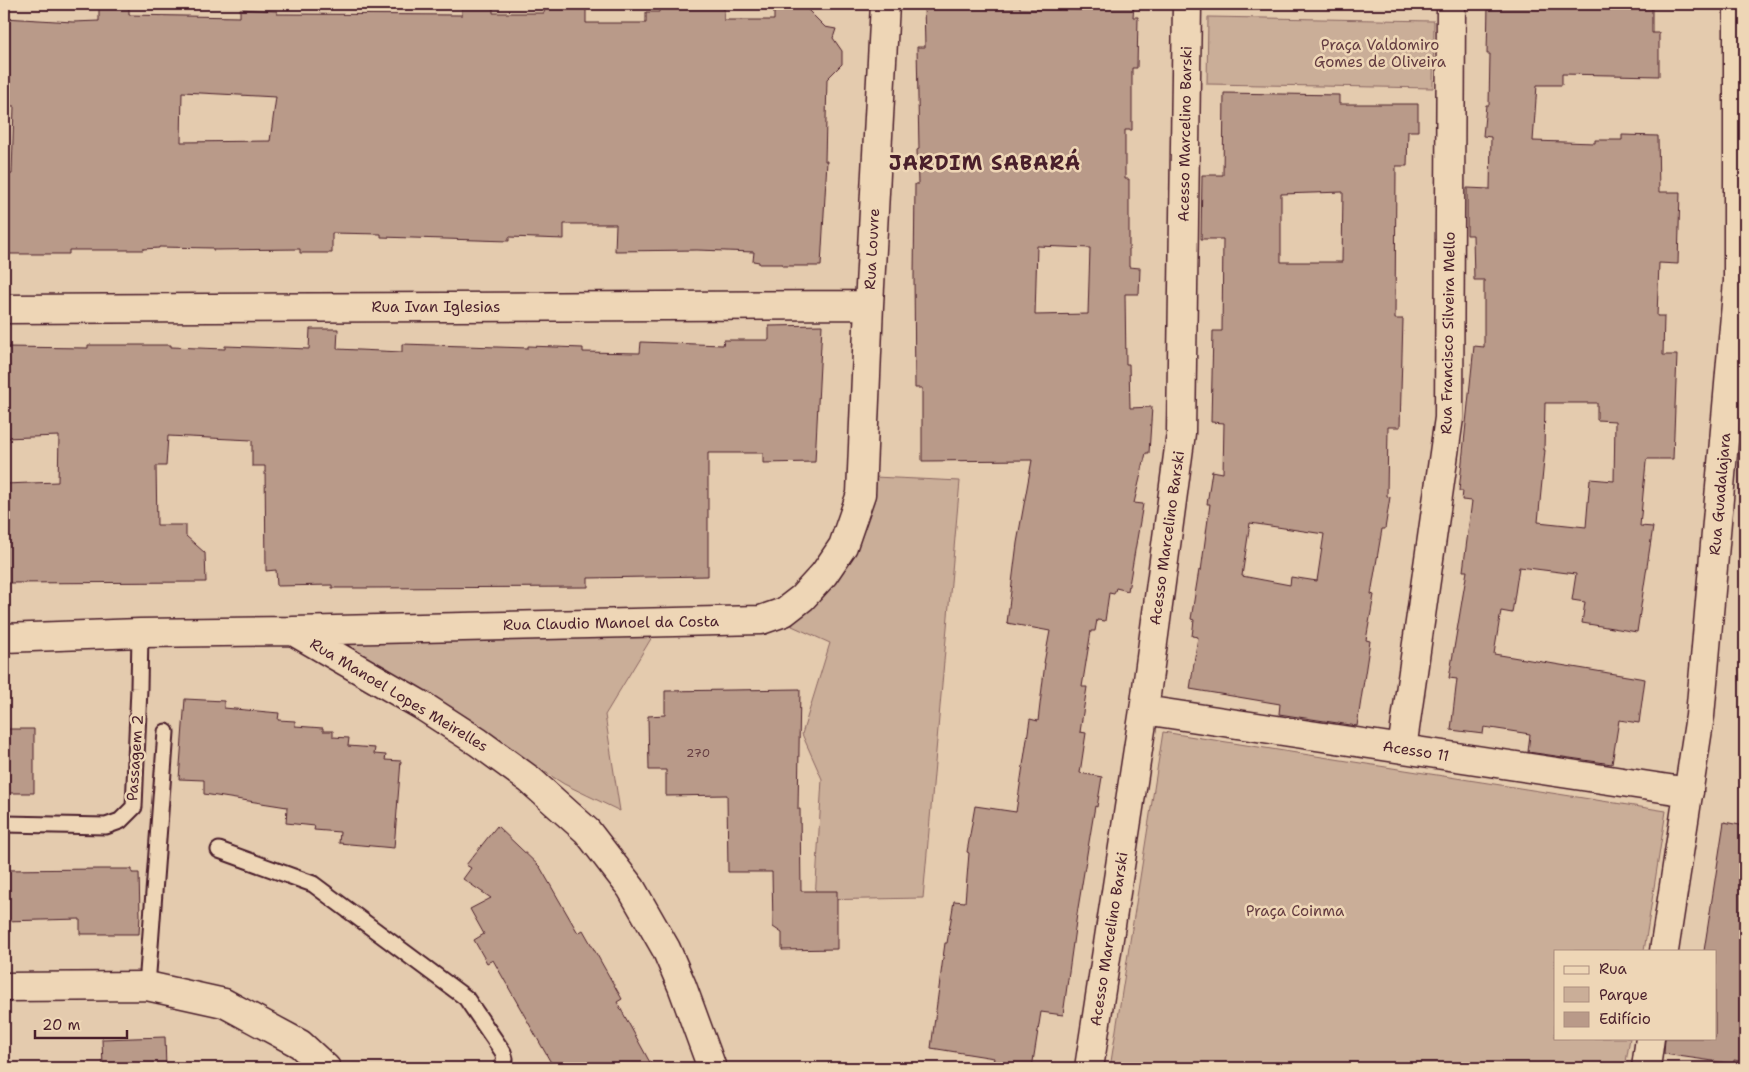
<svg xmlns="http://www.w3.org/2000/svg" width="1749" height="1072" viewBox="0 0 1749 1072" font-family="'Shantell Sans',sans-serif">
<rect width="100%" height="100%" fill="#e4cbae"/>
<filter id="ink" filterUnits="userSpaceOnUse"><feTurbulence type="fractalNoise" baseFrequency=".02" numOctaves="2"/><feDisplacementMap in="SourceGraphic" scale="10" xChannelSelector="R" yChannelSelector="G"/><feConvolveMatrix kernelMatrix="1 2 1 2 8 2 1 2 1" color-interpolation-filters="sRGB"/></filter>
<g filter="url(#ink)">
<path fill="#caae98" stroke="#8a6662" d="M 1208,17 L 1434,21 L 1433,88 L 1207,84 Z
M 874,477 L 960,481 L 923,898 L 815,900 L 822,779 L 802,734 L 830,643 L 792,626 Z
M 655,632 L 605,715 L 620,811 L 564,784 L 336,640 Z
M 1163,732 L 1666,811 L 1644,951 L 1555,951 L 1555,1038 L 1630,1038 L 1625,1068 L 1110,1068 Z"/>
<path fill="#b99a89" stroke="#4a1f2b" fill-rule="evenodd" d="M 99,4 L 129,4 L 129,15 L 240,17 L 240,9 L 277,11 L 277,14 L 462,15 L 462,4 L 493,4 L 493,13 L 544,13 L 545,4 L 586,4 L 586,23 L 646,23 L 646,12 L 659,12 L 660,4 L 724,4 L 724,20 L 774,20 L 774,5 L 804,6 L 825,27 L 836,29 L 833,38 L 842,51 L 842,64 L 827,79 L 825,161 L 827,161 L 821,266 L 783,266 L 783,264 L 759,264 L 759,262 L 753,261 L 754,252 L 697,250 L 615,251 L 616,224 L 564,224 L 564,239 L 509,237 L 509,241 L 381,237 L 381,234 L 332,233 L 332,253 L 300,253 L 300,249 L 213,250 L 213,248 L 159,247 L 159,248 L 143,249 L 143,250 L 69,250 L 69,254 L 4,254 L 4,175 L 12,174 L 14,106 L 4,106 L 4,18 L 73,22 L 99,21 ZM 182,92 L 276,97 L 270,141 L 181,142 Z
M 924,4 L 1020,4 L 1020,9 L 1093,10 L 1093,4 L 1134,4 L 1133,17 L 1138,17 L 1137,68 L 1132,68 L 1132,130 L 1125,130 L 1125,179 L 1129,179 L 1129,267 L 1140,268 L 1139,294 L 1125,294 L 1126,364 L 1129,364 L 1130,408 L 1152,407 L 1149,453 L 1146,453 L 1134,503 L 1143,504 L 1128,591 L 1116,588 L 1114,594 L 1109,593 L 1105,621 L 1097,620 L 1095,631 L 1091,631 L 1082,687 L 1087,687 L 1080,732 L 1086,733 L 1080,773 L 1102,777 L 1097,807 L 1095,806 L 1077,914 L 1063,1015 L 1041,1012 L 1032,1068 L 992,1068 L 994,1058 L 931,1048 L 945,943 L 947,943 L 954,901 L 965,902 L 969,853 L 967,852 L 975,806 L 1016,812 L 1030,719 L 1038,721 L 1045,663 L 1044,663 L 1050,631 L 1007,623 L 1017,543 L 1032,460 L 922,461 L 922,388 L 915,388 L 914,276 L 915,184 L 918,184 L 917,150 L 919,149 L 917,47 L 925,47 ZM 1037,246 L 1090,248 L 1088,314 L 1035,315 Z
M 1488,4 L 1652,4 L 1652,33 L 1659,33 L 1659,76 L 1562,74 L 1562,85 L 1537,85 L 1533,141 L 1595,143 L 1595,140 L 1622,140 L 1622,135 L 1658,136 L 1659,192 L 1680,192 L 1678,264 L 1659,263 L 1657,316 L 1664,316 L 1663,355 L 1677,355 L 1673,459 L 1647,459 L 1646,462 L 1640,526 L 1653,527 L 1637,632 L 1582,623 L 1585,602 L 1572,600 L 1576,574 L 1519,567 L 1512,613 L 1501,611 L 1494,654 L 1645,679 L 1639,723 L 1619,720 L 1612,764 L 1528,752 L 1530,734 L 1484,727 L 1483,734 L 1451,730 L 1457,679 L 1449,678 L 1467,571 L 1463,571 L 1472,501 L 1462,500 L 1463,491 L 1459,491 L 1474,346 L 1484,347 L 1484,280 L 1474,280 L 1473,235 L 1467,235 L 1467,188 L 1490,189 L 1491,137 L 1483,136 L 1486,105 L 1489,105 L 1490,54 L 1487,54 ZM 1545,403 L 1597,403 L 1597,420 L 1615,421 L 1614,481 L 1590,479 L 1586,527 L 1538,522 L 1545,450 L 1544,450 Z
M 1224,93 L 1339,95 L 1339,104 L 1418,104 L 1418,131 L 1408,131 L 1407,166 L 1396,166 L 1395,319 L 1403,319 L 1400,427 L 1388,427 L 1387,496 L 1390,497 L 1385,529 L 1382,529 L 1371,594 L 1374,595 L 1366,640 L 1370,641 L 1357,726 L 1279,714 L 1280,704 L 1190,689 L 1198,637 L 1192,636 L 1194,620 L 1191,619 L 1199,570 L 1201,571 L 1210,504 L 1207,504 L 1212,471 L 1223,473 L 1224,423 L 1211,422 L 1213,331 L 1222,331 L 1223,239 L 1201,239 L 1202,175 L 1223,175 ZM 1343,192 L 1342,262 L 1281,262 L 1281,194 ZM 1250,523 L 1324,534 L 1317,581 L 1291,577 L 1290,585 L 1242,576 Z
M 822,325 L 815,462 L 763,463 L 763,453 L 708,453 L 708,576 L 588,578 L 588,587 L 368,588 L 332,588 L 332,585 L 277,586 L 276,570 L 266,571 L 265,466 L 252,466 L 252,440 L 168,436 L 166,466 L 156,466 L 157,525 L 186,525 L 186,536 L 205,553 L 206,582 L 4,583 L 4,484 L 58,482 L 59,436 L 4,438 L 4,347 L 88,348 L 88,345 L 171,345 L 171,347 L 225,349 L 225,346 L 309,349 L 310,329 L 338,329 L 337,349 L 402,352 L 402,344 L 528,348 L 528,346 L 556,347 L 583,348 L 583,352 L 640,353 L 641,342 L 723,345 L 724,340 L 769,340 L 769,326 Z
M 800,689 L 798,809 L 800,809 L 801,891 L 837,891 L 837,949 L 782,950 L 782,933 L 773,927 L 772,872 L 728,872 L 727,795 L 666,796 L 666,770 L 649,770 L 648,716 L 665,715 L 665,691 Z
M 185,699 L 224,701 L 224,708 L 279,713 L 278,720 L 295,721 L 295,726 L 323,728 L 323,731 L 333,731 L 333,737 L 349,738 L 348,746 L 375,748 L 374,754 L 386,755 L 385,760 L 401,761 L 394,848 L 339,843 L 340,832 L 314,830 L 315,826 L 286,823 L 287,807 L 204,794 L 204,780 L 179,779 Z
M 4,729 L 34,729 L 34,793 L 4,793 Z
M 1724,822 L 1745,826 L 1745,1062 L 1734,1060 L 1734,1064 L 1664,1054 L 1665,1038 L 1715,1038 L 1715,951 L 1704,951 Z
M 497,826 L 540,867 L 578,933 L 583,930 L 622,999 L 617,1002 L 653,1068 L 554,1068 L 493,960 L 487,963 L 474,940 L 484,934 L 470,909 L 491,898 L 463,879 L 471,868 L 466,865 Z
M 99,869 L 132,869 L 132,873 L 139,873 L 140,916 L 139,934 L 80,934 L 80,919 L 4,921 L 4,870 Z
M 165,1037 L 166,1068 L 103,1068 L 102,1039 Z"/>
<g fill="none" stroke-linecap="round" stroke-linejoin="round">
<defs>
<path id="lane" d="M 4,824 L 106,826 L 120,821 L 134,807 L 139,688 L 140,633
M 219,850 L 313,884 L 466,998 L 503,1052 L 505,1059 L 501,1068
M 147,986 L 166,732"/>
<path id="street" d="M 4,309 L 869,305
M 293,631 L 761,620 L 784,612 L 802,598 L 824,574 L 843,546 L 861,494 L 869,305 L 885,4
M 4,638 L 140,633 L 293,631 L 421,705 L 478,742 L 530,780 L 587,831 L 631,888 L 666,949 L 682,986 L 712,1068
M 1144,710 L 1689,792
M 1402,749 L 1449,418 L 1451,4
M 4,987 L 147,986 L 224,1003 L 300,1044 L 326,1068
M 1089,1068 L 1144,710 L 1181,433 L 1187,4"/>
<path id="secondary" d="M 1664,951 L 1700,716 L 1738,281 L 1738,4
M 1646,1068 L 1650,1038"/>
</defs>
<use href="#lane" stroke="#4a1f2b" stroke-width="19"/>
<use href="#street" stroke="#4a1f2b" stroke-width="31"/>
<use href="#secondary" stroke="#4a1f2b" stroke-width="31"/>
<use href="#lane" stroke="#eed6b6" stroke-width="15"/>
<use href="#street" stroke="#eed6b6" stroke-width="28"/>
<use href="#secondary" stroke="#eed6b6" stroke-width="28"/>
</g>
</g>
<g text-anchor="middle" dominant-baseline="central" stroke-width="5" stroke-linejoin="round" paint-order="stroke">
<g font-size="12" fill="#663e42">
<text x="698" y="753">270</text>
</g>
<g font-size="15" fill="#643c41" stroke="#eed6b6">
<text x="1380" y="45">Praça Valdomiro<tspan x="1380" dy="17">Gomes de Oliveira</tspan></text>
<text x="1295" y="911">Praça Coinma</text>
</g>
<g font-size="15" fill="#4a1f2b" stroke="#eed6b6">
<text transform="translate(1185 134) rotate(-89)">Acesso Marcelino Barski</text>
<text transform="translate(872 249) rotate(-87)">Rua Louvre</text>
<text x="436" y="307">Rua Ivan Iglesias</text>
<text transform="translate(1448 333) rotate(-89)">Rua Francisco Silveira Mello</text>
<text transform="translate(1720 494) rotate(-85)">Rua Guadalajara</text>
<text transform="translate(1167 538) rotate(-82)">Acesso Marcelino Barski</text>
<text transform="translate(611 623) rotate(-1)">Rua Claudio Manoel da Costa</text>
<text transform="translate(399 695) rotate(31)">Rua Manoel Lopes Meirelles</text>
<text transform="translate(1416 751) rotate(9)">Acesso 11</text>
<text transform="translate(135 758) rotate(-86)">Passagem 2</text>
<text transform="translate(1109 939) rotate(-81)">Acesso Marcelino Barski</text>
</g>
<g font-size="20" font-weight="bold" letter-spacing="1" fill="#4a1f2b" stroke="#eed6b6">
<text x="985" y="163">JARDIM SABARÁ</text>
</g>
</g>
<rect width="1749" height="1072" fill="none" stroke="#eed6b6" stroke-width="20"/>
<rect x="10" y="10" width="1729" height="1052" fill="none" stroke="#4a1f2b" stroke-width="2" filter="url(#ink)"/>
<rect x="1554" y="950" width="162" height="90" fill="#eed6b6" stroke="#ac8d7e"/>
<rect x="1564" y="966" width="25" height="8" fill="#eed6b6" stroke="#ac8d7e"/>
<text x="1599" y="974" font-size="15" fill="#4a1f2b">Rua</text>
<rect x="1564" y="987" width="25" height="15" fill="#caae98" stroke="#ac8d7e"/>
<text x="1599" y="1000" font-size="15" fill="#4a1f2b">Parque</text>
<rect x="1564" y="1012" width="25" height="15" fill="#b99a89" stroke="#ac8d7e"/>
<text x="1599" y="1024" font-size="15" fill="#4a1f2b">Edifício</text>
<path d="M35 1030v8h92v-8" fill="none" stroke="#4a1f2b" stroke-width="2.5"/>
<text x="42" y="1030" font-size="15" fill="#4a1f2b" stroke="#eed6b6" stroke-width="4" paint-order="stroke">20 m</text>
</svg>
